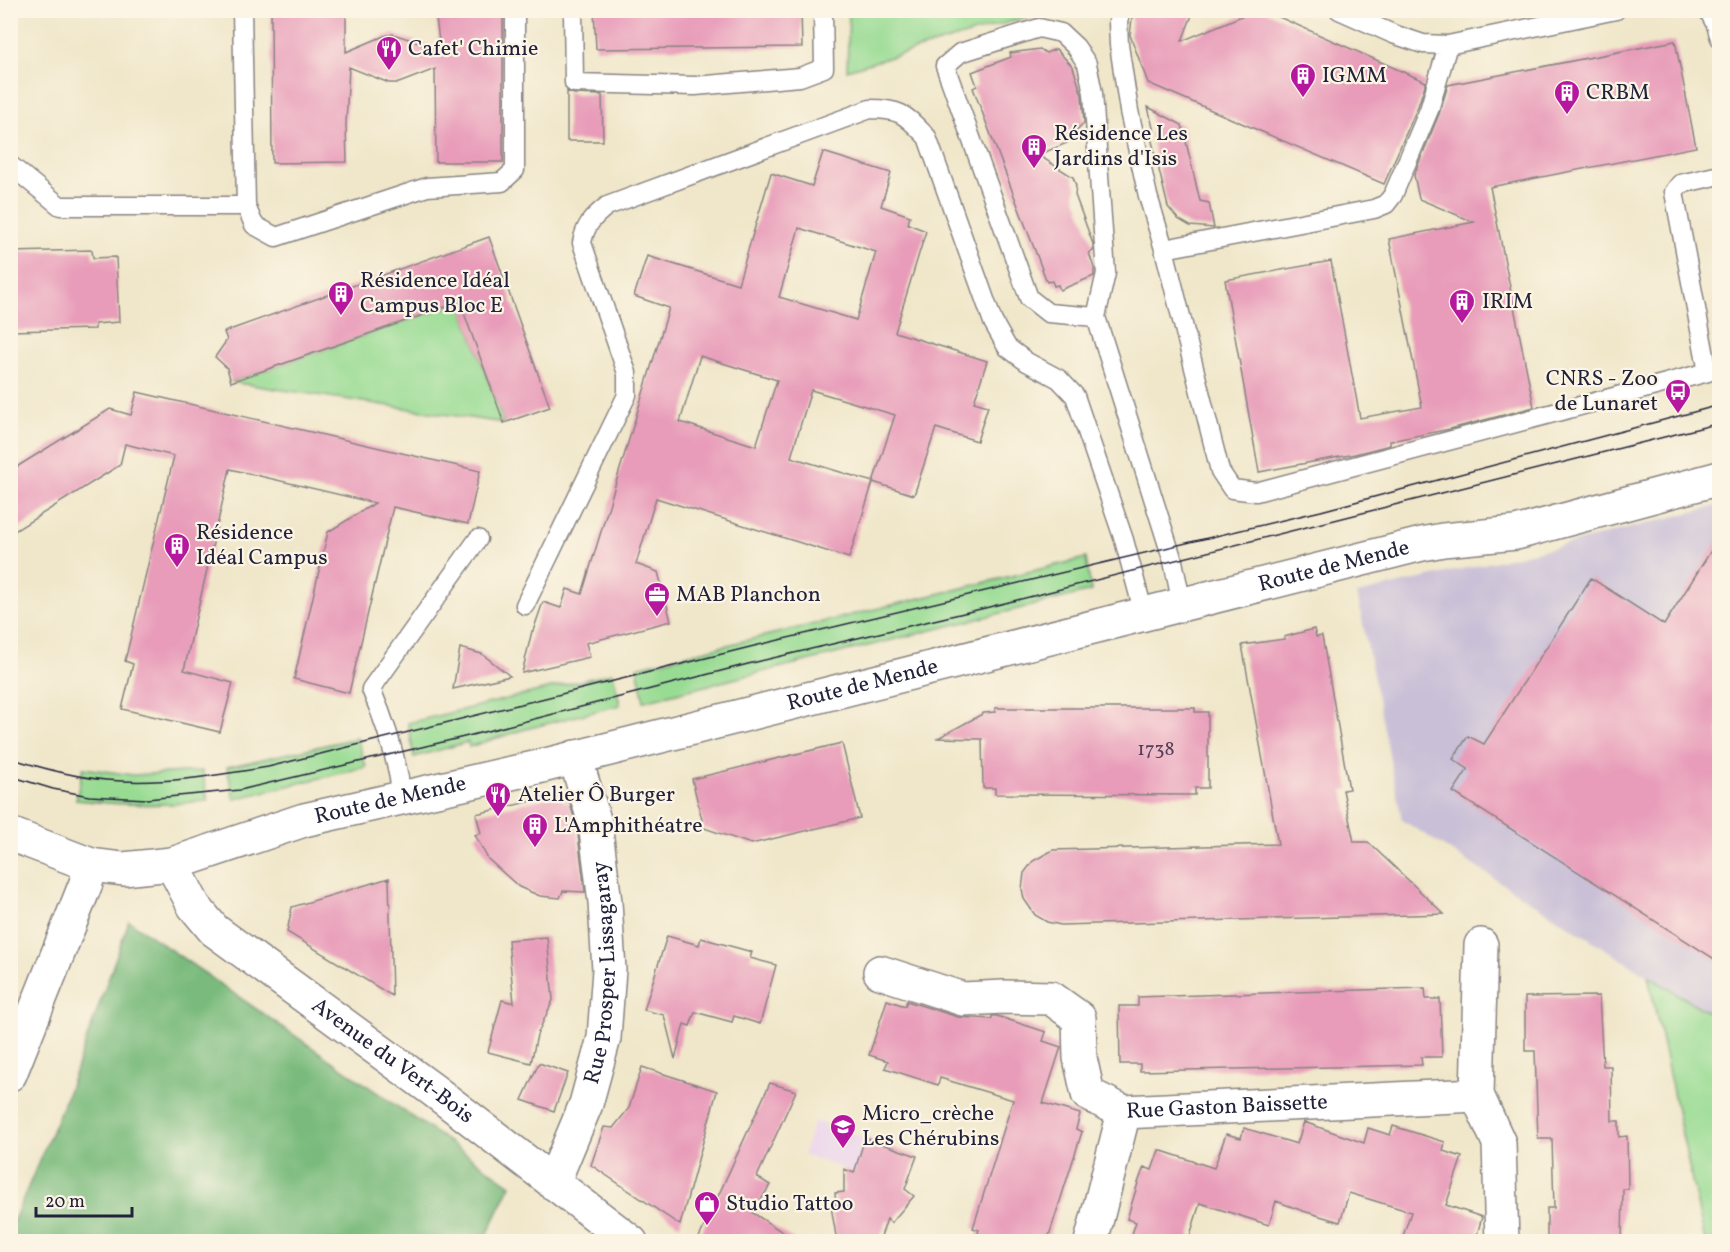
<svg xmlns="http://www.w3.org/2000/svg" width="1730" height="1252" viewBox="0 0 1730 1252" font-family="Vollkorn,serif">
<rect width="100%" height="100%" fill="#fcf5e5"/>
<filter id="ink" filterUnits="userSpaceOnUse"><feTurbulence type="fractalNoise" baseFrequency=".0167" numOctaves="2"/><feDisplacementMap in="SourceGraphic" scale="12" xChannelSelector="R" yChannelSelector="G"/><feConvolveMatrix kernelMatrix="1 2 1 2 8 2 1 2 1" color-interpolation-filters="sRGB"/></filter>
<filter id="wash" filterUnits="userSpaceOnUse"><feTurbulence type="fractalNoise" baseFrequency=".008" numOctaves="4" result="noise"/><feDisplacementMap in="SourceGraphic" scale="24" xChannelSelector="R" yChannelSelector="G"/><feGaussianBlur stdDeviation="1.35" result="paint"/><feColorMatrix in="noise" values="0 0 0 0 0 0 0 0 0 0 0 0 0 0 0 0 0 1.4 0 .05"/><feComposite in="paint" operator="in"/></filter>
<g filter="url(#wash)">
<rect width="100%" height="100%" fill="#f0e7ca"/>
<path fill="#e9d1ed" d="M 814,1121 L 874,1141 L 881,1139 L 883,1145 L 872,1178 L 803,1155 Z"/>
<path fill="#c9bfd7" d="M 1719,505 L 1719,1019 L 1648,976 L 1402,820 L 1357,594 L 1572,543 Z"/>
<path fill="#98db93" stroke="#5d7e67" stroke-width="1.5" d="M 849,11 L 849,10 L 1047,11 L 847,70 Z
M 460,302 L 504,423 L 231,382 Z
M 1086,558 L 1091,591 L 644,701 L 637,667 Z
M 613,673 L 620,705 L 522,730 L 469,747 L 468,742 L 414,757 L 408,723 Z
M 357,738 L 366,767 L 234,799 L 227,767 Z
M 83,768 L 133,775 L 202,771 L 208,800 C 163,807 121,805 76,800 Z
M 1648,976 L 1719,1019 L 1719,1241 L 1705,1241 Z"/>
<path fill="#7abb7d" stroke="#4e6e5c" stroke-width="1.5" d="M 129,921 L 511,1185 L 484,1241 L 11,1241 L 11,1227 L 64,1103 Z"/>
<g id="blocks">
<path fill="#e89cb9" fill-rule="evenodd" d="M 271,10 L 346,10 L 346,52 L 384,36 L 393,34 L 440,49 L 435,10 L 503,10 L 503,162 L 436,162 L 435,69 L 399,83 L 389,83 L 349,67 L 346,124 L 347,162 L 272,163 Z
M 594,10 L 801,10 L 802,47 L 596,49 Z
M 1133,10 L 1194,10 L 1182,41 L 1256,10 L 1263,10 L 1426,82 L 1418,106 L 1384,184 L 1148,83 L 1130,35 Z
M 1675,41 L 1696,147 L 1490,187 L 1534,407 L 1450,429 L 1390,441 L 1390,445 L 1355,454 L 1259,472 L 1225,280 L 1331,261 L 1360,418 L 1422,407 L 1389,239 L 1474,222 L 1419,199 L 1414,175 L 1439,114 L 1448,85 Z
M 1040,49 L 1046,53 L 1056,49 L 1073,67 L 1082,95 L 1084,123 L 1065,140 L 1067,143 L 1038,155 L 1073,177 L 1076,186 L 1075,195 L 1093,244 L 1093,251 L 1089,253 L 1094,268 L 1094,276 L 1060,290 L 1058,285 L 1054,286 L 1052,281 L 1047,282 L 973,88 L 977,86 L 972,72 L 1011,57 L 1010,53 Z
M 567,91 L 574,94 L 602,95 L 603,141 L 567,141 Z
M 1148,107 L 1182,125 L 1200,201 L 1209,203 L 1214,228 L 1190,226 L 1178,219 L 1168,207 L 1150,133 L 1154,132 Z
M 823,152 L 891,173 L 881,206 L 910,216 L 908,224 L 926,231 L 895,332 L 987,361 L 974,402 L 988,406 L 977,441 L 936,428 L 914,495 L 873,482 L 895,415 L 811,390 L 791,457 L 873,482 L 849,558 L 656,498 L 636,564 L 658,572 L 671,621 L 586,643 L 590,657 L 522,673 L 532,631 L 533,631 L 543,602 L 561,608 L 567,589 L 582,594 L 669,308 L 634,296 L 647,256 L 738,284 L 771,173 L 812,186 ZM 799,228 L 876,252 L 856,320 L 779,297 ZM 700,356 L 777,380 L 756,446 L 680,422 Z
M 489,237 L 550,407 L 504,423 L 460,302 L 231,382 L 227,368 L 215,357 L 227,340 L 224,332 Z
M 92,250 L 93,258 L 116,257 L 119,322 L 95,324 L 95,329 L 10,331 L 10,252 Z
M 137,392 L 480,471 L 468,524 L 393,507 L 349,693 L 294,679 L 328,532 L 375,503 L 230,469 L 184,670 L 233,683 L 220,732 L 122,709 L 133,664 L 125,661 L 174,456 L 125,444 L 120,465 L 10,534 L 10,471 L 110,409 L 131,415 Z
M 1719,538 L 1719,962 L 1453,792 L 1468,769 L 1453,759 L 1468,736 L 1484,744 L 1591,578 L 1664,625 Z
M 1314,629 L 1316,637 L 1322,636 L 1349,789 L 1343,790 L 1354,842 L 1368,842 L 1444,914 L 1061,925 L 1047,922 L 1035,915 L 1024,899 L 1022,889 L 1024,873 L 1033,861 L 1053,850 L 1278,844 L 1242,645 L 1285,639 L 1284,637 Z
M 460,648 L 482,654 L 510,676 L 453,689 Z
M 995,708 L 1195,708 L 1195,712 L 1208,712 L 1208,788 L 1195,788 L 1195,795 L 995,794 L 995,788 L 983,788 L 982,739 L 938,738 L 984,713 L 995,712 Z
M 842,743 L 860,818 L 751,844 L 704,828 L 692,779 Z
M 554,796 L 570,804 L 577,827 L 585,892 L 563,891 L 560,898 L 540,896 L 519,887 L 488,859 L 475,835 L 481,833 L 476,814 Z
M 389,878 L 392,996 L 287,932 L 292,907 Z
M 667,936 L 699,945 L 701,938 L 752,952 L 750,958 L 776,965 L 760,1024 L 734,1016 L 732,1022 L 695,1012 L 690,1026 L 684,1024 L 675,1059 L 664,1015 L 644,1010 Z
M 547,937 L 553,1000 L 537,1035 L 531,1063 L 488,1052 L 502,1000 L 514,1003 L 508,940 Z
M 1425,988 L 1426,999 L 1440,999 L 1442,1057 L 1421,1057 L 1422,1065 L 1140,1071 L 1140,1064 L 1120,1064 L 1119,1006 L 1138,1006 L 1138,997 Z
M 1599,996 L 1603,1066 L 1611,1066 L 1612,1121 L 1619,1121 L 1619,1137 L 1627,1136 L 1628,1189 L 1623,1189 L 1622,1242 L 1547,1242 L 1547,1208 L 1554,1208 L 1552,1139 L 1538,1139 L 1535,1051 L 1525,1051 L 1525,997 Z
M 887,1000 L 905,1006 L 907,1001 L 958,1017 L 992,1019 L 992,1016 L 997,1016 L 1046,1032 L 1043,1041 L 1061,1047 L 1043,1103 L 1080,1114 L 1076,1129 L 1082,1132 L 1047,1242 L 975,1242 L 979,1230 L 973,1228 L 1013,1100 L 940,1078 L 938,1085 L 885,1068 L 888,1061 L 869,1055 Z
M 539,1063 L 568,1073 L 554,1111 L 522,1100 Z
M 642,1067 L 717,1091 L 680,1225 L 591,1165 L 604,1127 L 613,1128 L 629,1108 Z
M 770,1083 L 796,1091 L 757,1177 L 770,1185 L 753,1213 L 798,1242 L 697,1242 Z
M 1304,1122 L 1364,1143 L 1368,1128 L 1390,1135 L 1393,1126 L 1445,1142 L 1443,1151 L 1462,1157 L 1446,1205 L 1482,1217 L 1475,1242 L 1401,1242 L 1411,1212 L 1349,1193 L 1340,1222 L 1303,1211 L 1276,1201 L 1269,1225 L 1200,1203 L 1188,1242 L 1145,1242 L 1131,1237 L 1136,1222 L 1127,1219 L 1138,1183 L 1144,1167 L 1152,1170 L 1159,1150 L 1214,1168 L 1226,1134 L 1241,1138 L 1244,1128 L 1297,1144 Z
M 865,1138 L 917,1156 L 905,1189 L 914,1196 L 891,1223 L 887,1219 L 879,1242 L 837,1242 L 831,1206 L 836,1205 L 835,1193 L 844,1192 L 844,1169 L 854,1173 Z"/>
</g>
</g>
<g filter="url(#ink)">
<use href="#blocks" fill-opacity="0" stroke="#898482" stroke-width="1.5"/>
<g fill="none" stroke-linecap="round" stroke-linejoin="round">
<defs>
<path id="lane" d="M 242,10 L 246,206 L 254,225 L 276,237 L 427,187 L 502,182 L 515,170 L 515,10
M 573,10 L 574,83 L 695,86 L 800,77 L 824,68 L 823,10
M 1121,10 L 1118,22 L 1119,45 L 1129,111 L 1148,196 L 1164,249 L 1220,471 L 1232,489 L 1256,492 L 1708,372 L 1674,192 L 1680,184 L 1720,175
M 1339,10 L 1393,34 L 1423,44 L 1448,45 L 1616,10
M 1708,10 L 1716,25 L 1720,38
M 10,165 L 60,206 L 246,206
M 1164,249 L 1374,209 L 1386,204 L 1393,195 L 1429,110 L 1448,45
M 1096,317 L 1106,273 L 1093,93 L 1087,64 L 1076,47 L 1061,33 L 1039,28 L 960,53 L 945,66 L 1029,298 L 1048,313 L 1096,317 L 1173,561 L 1182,605
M 525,605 L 627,395 L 627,373 L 582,243 C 585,225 593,217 607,206 L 870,109 C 902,109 905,115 927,137 L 993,322 L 1007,347 L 1027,362 L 1059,379 L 1075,396 L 1124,540 L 1144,614
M 402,799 C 398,761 386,724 371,689 L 478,539"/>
<g id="street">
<path id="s1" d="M 172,864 L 194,906 L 214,930 L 433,1090 L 631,1242"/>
<path d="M 1481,945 L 1477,1095 L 1499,1143 L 1502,1242"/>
<path id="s2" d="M 880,972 L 963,999 L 1003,997 L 1051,998 L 1079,1018 L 1080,1058 L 1088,1094 L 1124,1112 L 1477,1095"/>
<path d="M 10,1074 L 86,883 L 91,865"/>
<path id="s3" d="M 553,1183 L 586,1104 L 604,1038 L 609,970 L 605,902 L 595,823 L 575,757"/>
<path d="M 1091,1242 L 1124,1112"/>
</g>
<g id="secondary">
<path id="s4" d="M 10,834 L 91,865 L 123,869 L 172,864 L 304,820 L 538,767 L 1422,544 L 1443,540 L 1516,533 L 1720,478"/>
</g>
</defs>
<use href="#lane" stroke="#898482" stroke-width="21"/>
<use href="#street" stroke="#898482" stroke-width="36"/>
<use href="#secondary" stroke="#898482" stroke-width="36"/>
<use href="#lane" stroke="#fff" stroke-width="18"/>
<use href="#street" stroke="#fff" stroke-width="33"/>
<use href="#secondary" stroke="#fff" stroke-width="33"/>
<path stroke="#22223b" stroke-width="1.5" d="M 10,758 C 41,768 74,777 106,780 C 160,785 215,776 268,767 L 750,647 L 1321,511 L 1720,405
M 10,776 L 53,789 L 89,796 L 147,799 L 240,790 L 464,737 L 748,664 L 985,608 L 1720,423"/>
</g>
</g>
<defs>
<symbol id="restaurant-pin" viewBox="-11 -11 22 30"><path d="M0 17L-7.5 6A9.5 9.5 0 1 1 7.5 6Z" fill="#b5179e" stroke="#fcf5e5"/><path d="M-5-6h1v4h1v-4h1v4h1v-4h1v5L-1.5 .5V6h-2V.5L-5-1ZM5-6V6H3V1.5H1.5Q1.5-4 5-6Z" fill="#fff"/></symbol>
<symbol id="building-pin" viewBox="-11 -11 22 30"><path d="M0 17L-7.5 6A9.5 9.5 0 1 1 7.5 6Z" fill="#b5179e" stroke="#fcf5e5"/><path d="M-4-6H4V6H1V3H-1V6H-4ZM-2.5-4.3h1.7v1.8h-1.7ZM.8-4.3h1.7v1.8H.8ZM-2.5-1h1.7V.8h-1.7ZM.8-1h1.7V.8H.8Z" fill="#fff"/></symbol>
<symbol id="bus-pin" viewBox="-11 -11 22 30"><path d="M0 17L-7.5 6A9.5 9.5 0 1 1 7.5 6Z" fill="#b5179e" stroke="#fcf5e5"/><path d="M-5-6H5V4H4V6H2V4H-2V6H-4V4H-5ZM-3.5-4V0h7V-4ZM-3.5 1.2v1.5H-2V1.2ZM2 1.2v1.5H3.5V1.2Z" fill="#fff"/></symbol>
<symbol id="office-pin" viewBox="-11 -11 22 30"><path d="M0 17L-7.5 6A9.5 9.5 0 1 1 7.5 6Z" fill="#b5179e" stroke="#fcf5e5"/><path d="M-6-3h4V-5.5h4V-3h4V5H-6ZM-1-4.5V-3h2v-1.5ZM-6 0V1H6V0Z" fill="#fff"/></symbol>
<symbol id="school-pin" viewBox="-11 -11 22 30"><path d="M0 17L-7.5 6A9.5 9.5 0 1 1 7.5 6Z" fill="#b5179e" stroke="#fcf5e5"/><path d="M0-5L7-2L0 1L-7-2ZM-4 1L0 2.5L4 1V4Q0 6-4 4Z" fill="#fff"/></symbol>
<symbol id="shop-pin" viewBox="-11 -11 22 30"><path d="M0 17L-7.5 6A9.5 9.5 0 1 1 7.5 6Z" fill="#b5179e" stroke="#fcf5e5"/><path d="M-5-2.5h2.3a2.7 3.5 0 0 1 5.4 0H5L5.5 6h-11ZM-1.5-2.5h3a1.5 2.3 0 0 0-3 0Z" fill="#fff"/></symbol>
</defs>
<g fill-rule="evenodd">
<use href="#restaurant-pin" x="374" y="34" width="30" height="40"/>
<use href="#building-pin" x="1288" y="61" width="30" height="40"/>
<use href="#building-pin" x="1552" y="78" width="30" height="40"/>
<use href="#building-pin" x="1019" y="132" width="30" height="40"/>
<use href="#building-pin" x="326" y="279" width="30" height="40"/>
<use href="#building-pin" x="1447" y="287" width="30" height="40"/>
<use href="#bus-pin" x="1663" y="377" width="30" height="40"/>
<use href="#building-pin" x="162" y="531" width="30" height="40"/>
<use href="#office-pin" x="642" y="580" width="30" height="40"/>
<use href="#restaurant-pin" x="483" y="780" width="30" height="40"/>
<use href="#building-pin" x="520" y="811" width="30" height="40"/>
<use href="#school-pin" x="828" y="1112" width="30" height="40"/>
<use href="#shop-pin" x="692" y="1189" width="30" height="40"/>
</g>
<g text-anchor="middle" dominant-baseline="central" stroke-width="4.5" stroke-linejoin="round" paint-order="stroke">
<g font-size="20" fill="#54405a">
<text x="1156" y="750">1738</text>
</g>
<g font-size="22" fill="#22223b" stroke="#fcf5e5" text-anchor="start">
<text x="408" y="49">Cafet' Chimie</text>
<text x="1322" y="76">IGMM</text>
<text x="1586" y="93">CRBM</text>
<text x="1054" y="134">Résidence Les<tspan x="1054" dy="25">Jardins d'Isis</tspan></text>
<text x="360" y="281">Résidence Idéal<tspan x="360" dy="25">Campus Bloc E</tspan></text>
<text x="1482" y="302">IRIM</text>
<text x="1658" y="379" text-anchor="end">CNRS - Zoo<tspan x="1658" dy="25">de Lunaret</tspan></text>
<text x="196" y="533">Résidence<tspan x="196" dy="25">Idéal Campus</tspan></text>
<text x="676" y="595">MAB Planchon</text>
<text x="518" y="795">Atelier Ô Burger</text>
<text x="554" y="826">L'Amphithéatre</text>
<text x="862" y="1114">Micro_crèche<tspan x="862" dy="25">Les Chérubins</tspan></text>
<text x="726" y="1204">Studio Tattoo</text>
</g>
<g font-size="22" fill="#22223b" stroke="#fcf5e5">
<text stroke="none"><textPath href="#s4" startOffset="1368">Route de Mende</textPath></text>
<text stroke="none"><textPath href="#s4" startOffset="882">Route de Mende</textPath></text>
<text stroke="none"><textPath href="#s4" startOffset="396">Route de Mende</textPath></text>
<text stroke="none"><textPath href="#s3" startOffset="219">Rue Prosper Lissagaray</textPath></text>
<text stroke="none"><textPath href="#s1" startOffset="300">Avenue du Vert-Bois</textPath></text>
<text stroke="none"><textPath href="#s2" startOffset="430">Rue Gaston Baissette</textPath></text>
</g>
</g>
<rect width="1730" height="1252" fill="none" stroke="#fcf5e5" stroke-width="36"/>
<path d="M36 1207v9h96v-9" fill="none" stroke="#22223b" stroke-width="3"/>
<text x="45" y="1207" font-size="18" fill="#22223b" stroke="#fcf5e5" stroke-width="4.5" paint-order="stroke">20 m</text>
</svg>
